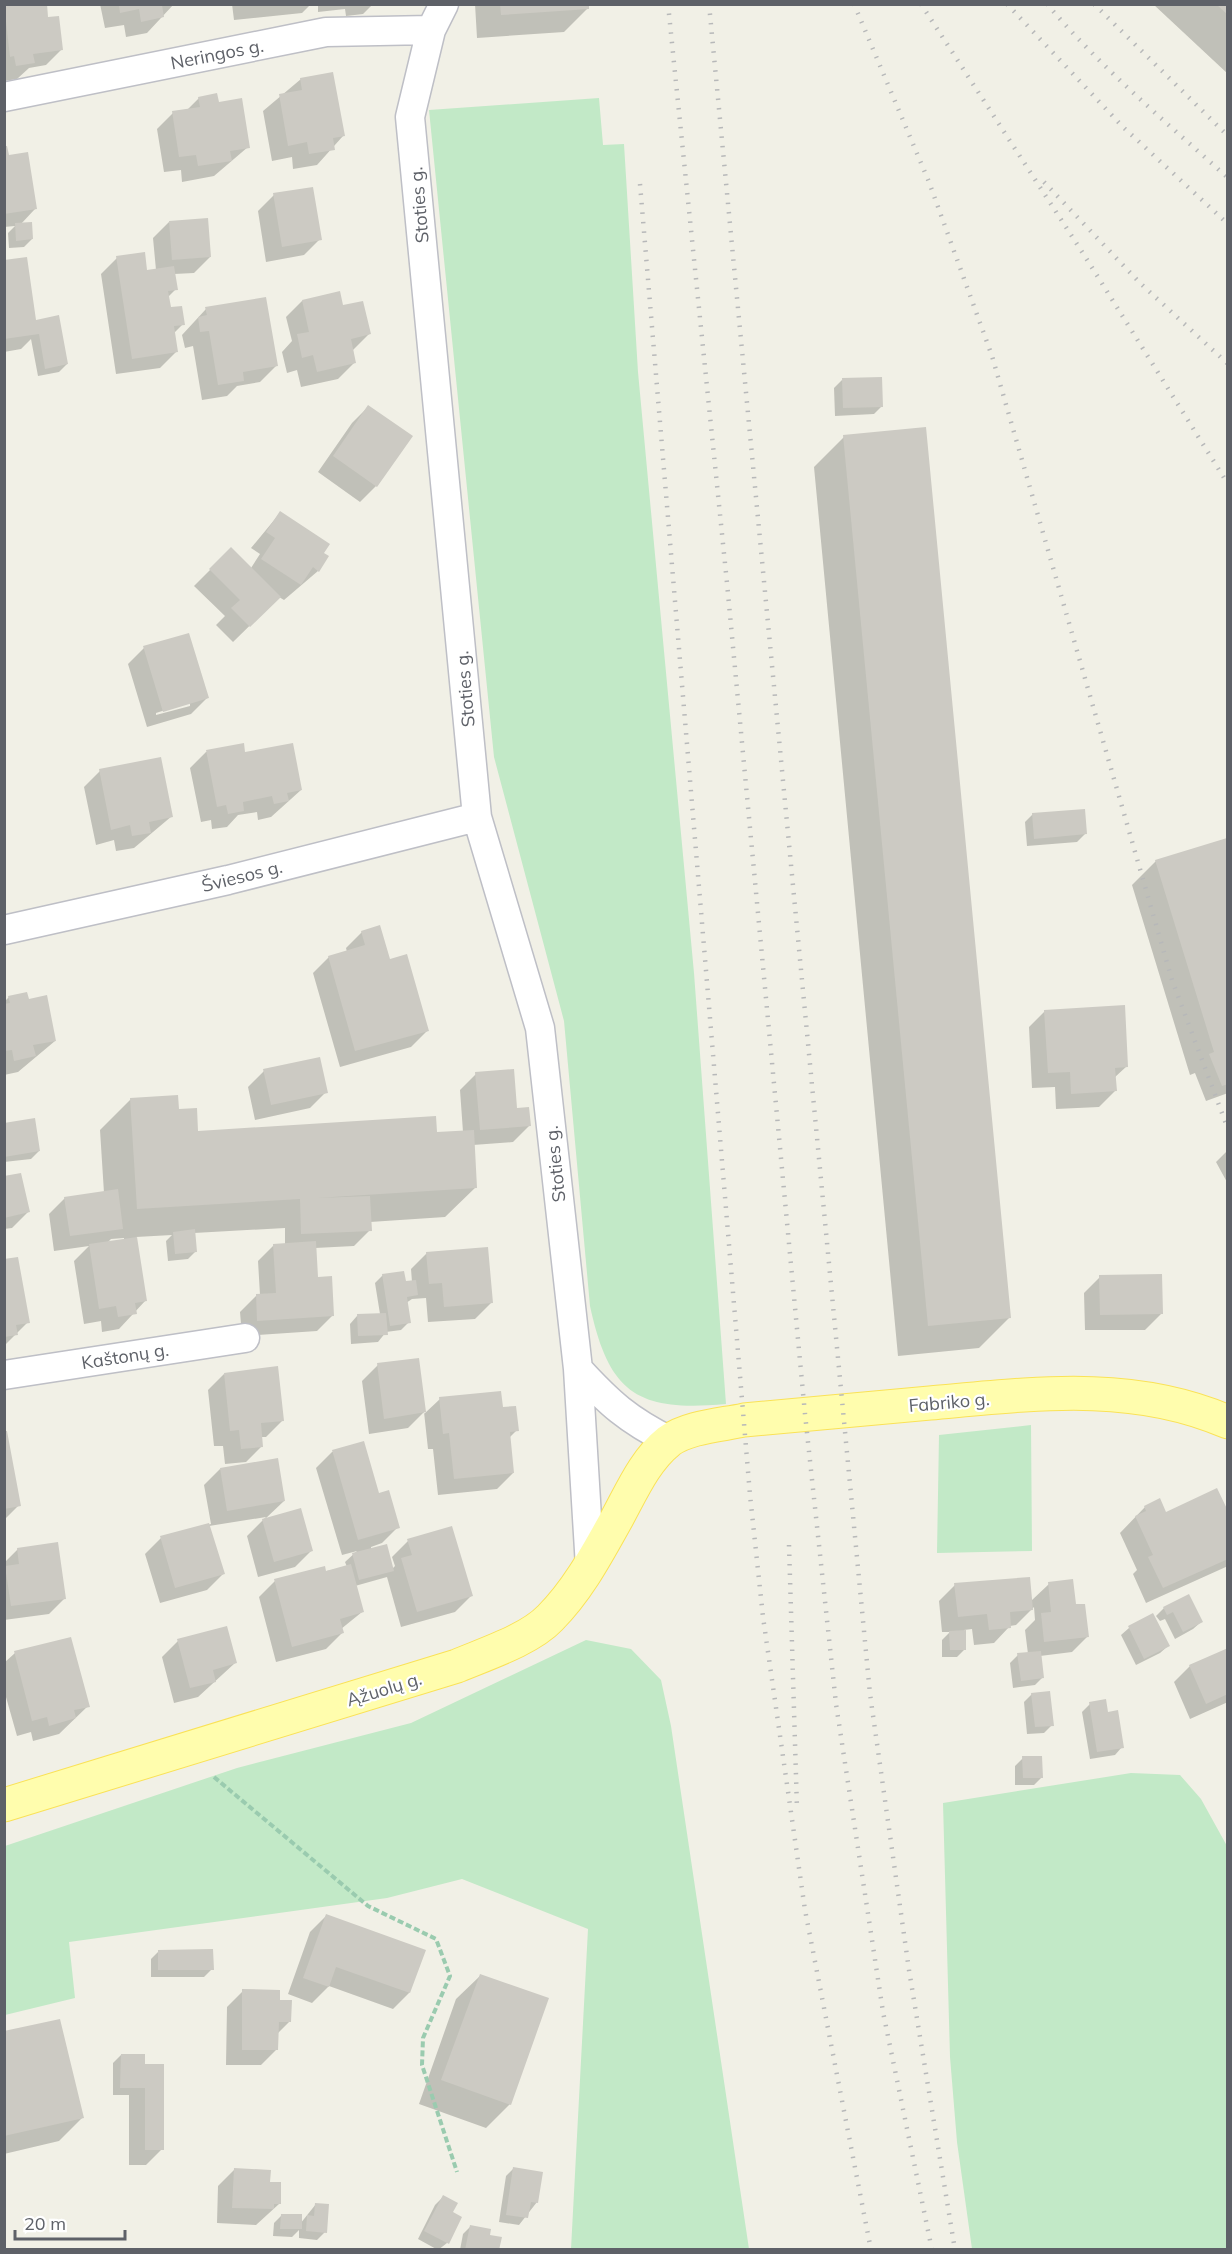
<svg xmlns="http://www.w3.org/2000/svg" width="1232" height="2254" viewBox="0 0 1232 2254" font-family="Mulish,sans-serif">
<rect width="100%" height="100%" fill="#f1f0e6"/>
<path fill="#c2e9c7" d="M 599,98 L 603,145 L 624,144 L 638,372 L 694,973 L 726,1404 C 638,1412 609,1394 590,1306 L 564,1021 L 494,757 L 429,110 Z
M 1031,1425 L 1032,1551 L 937,1553 L 939,1435 Z
M 586,1640 L 631,1649 L 661,1680 L 671,1726 L 749,2249 L 571,2249 L 588,1929 L 462,1879 L 387,1898 L 69,1942 L 75,1998 L 5,2015 L 5,1846 L 237,1768 L 411,1723 Z
M 1131,1773 L 1180,1775 L 1201,1799 L 1227,1846 L 1227,2249 L 972,2249 L 957,2142 L 950,2057 L 943,1803 Z"/>
<path fill="#0003" fill-rule="evenodd" d="M 4,4 L 47,19 L 62,49 L 46,65 L 29,68 L 17,79 L 4,81 Z
M 100,4 L 174,4 L 147,33 L 126,37 L 124,25 L 105,28 Z
M 232,4 L 311,4 L 302,13 L 234,20 Z
M 318,4 L 378,4 L 372,5 L 363,14 L 346,16 L 345,9 L 318,12 Z
M 475,4 L 587,4 L 588,8 L 564,32 L 477,38 Z
M 1153,4 L 1228,4 L 1228,74 Z
M 301,79 L 343,136 L 317,165 L 293,169 L 292,157 L 272,161 L 263,111 Z
M 199,98 L 217,104 L 248,147 L 214,176 L 182,182 L 181,170 L 164,172 L 157,129 L 173,113 L 186,111 Z
M 4,148 L 35,209 L 20,225 L 32,239 L 24,247 L 9,248 L 8,233 L 15,226 L 4,227 Z
M 274,195 L 320,239 L 304,255 L 266,262 L 258,211 Z
M 169,222 L 210,257 L 194,273 L 174,274 L 176,289 L 168,297 L 170,309 L 183,324 L 173,334 L 176,352 L 160,368 L 116,374 L 101,274 L 117,258 L 146,272 L 156,270 L 153,238 Z
M 4,262 L 35,321 L 67,364 L 59,372 L 38,376 L 31,339 L 21,349 L 4,352 Z
M 302,301 L 342,307 L 369,334 L 353,350 L 354,363 L 338,379 L 301,387 L 297,370 L 287,373 L 282,352 L 292,341 L 286,317 Z
M 206,309 L 276,366 L 260,382 L 237,386 L 227,396 L 202,400 L 193,346 L 185,348 L 182,335 Z
M 842,380 L 882,406 L 874,414 L 835,416 L 834,388 Z
M 368,407 L 376,486 L 360,502 L 318,472 L 352,423 Z
M 844,437 L 1009,1318 L 979,1348 L 898,1356 L 814,467 Z
M 280,513 L 322,553 L 318,571 L 284,600 L 279,597 L 233,642 L 216,625 L 225,616 L 194,586 L 231,549 L 251,568 L 260,554 L 251,548 Z
M 144,648 L 207,698 L 191,714 L 147,727 L 128,664 ZM 190,702 L 190,706 L 156,715 L 156,713 Z
M 206,752 L 244,754 L 301,790 L 271,817 L 258,820 L 257,812 L 238,815 L 227,827 L 212,829 L 211,820 L 201,822 L 190,768 Z
M 100,771 L 172,816 L 134,848 L 116,851 L 114,840 L 96,845 L 84,787 Z
M 1033,814 L 1085,834 L 1077,842 L 1027,846 L 1025,822 Z
M 1226,839 L 1228,1093 L 1206,1101 L 1195,1073 L 1190,1075 L 1132,885 L 1156,861 Z
M 362,932 L 389,961 L 427,1031 L 411,1047 L 340,1067 L 313,973 L 329,957 L 347,952 L 346,948 Z
M 9,997 L 55,1041 L 18,1072 L 4,1075 L 4,1002 Z
M 1045,1011 L 1127,1066 L 1114,1078 L 1115,1091 L 1099,1107 L 1056,1109 L 1055,1087 L 1032,1088 L 1029,1027 Z
M 264,1071 L 326,1092 L 310,1108 L 255,1120 L 248,1087 Z
M 476,1074 L 516,1109 L 529,1126 L 513,1142 L 473,1145 L 476,1187 L 445,1217 L 370,1222 L 370,1230 L 354,1246 L 315,1248 L 316,1279 L 333,1315 L 317,1331 L 242,1336 L 240,1312 L 256,1296 L 260,1295 L 258,1261 L 274,1245 L 285,1245 L 285,1228 L 194,1233 L 196,1251 L 188,1259 L 168,1261 L 166,1241 L 172,1235 L 136,1237 L 146,1300 L 119,1329 L 102,1332 L 101,1321 L 84,1324 L 74,1261 L 89,1246 L 54,1251 L 49,1214 L 65,1198 L 104,1193 L 100,1130 L 131,1099 L 178,1111 L 197,1132 L 463,1132 L 460,1090 ZM 124,1238 L 124,1240 L 107,1243 L 111,1239 Z
M 4,1124 L 39,1151 L 31,1159 L 4,1162 Z
M 1228,1150 L 1228,1184 L 1216,1162 Z
M 4,1178 L 28,1212 L 12,1228 L 4,1229 Z
M 427,1253 L 491,1303 L 475,1319 L 428,1322 L 426,1298 L 412,1299 L 406,1303 L 409,1322 L 401,1330 L 386,1332 L 378,1342 L 351,1344 L 350,1324 L 357,1316 L 380,1314 L 375,1283 L 383,1275 L 404,1283 L 412,1282 L 411,1269 Z
M 4,1261 L 28,1322 L 4,1346 Z
M 1100,1277 L 1161,1314 L 1145,1330 L 1085,1330 L 1084,1293 Z
M 417,1360 L 424,1414 L 440,1399 L 502,1409 L 517,1430 L 509,1438 L 513,1473 L 497,1489 L 438,1495 L 433,1449 L 428,1449 L 424,1412 L 408,1428 L 369,1434 L 362,1381 L 378,1365 Z
M 224,1374 L 283,1420 L 266,1437 L 261,1437 L 262,1446 L 246,1462 L 225,1464 L 223,1446 L 214,1446 L 208,1390 Z
M 4,1433 L 19,1505 L 4,1520 Z
M 363,1443 L 378,1495 L 398,1527 L 382,1543 L 371,1547 L 371,1549 L 392,1569 L 395,1566 L 392,1557 L 408,1541 L 471,1596 L 455,1612 L 401,1627 L 387,1577 L 355,1586 L 362,1612 L 341,1629 L 342,1633 L 326,1649 L 276,1662 L 259,1597 L 275,1581 L 347,1567 L 345,1562 L 357,1551 L 342,1555 L 316,1468 L 332,1452 Z
M 220,1469 L 284,1501 L 264,1520 L 311,1551 L 295,1567 L 258,1577 L 247,1536 L 266,1517 L 209,1526 L 223,1574 L 207,1590 L 160,1603 L 145,1554 L 161,1538 L 211,1524 L 204,1485 Z
M 1145,1507 L 1165,1514 L 1228,1514 L 1228,1566 L 1146,1603 L 1133,1574 L 1137,1570 L 1120,1533 Z
M 18,1549 L 65,1598 L 49,1614 L 4,1620 L 4,1563 Z
M 1049,1584 L 1075,1606 L 1088,1636 L 1072,1652 L 1040,1656 L 1043,1677 L 1035,1685 L 1013,1688 L 1010,1663 L 1018,1655 L 1028,1654 L 1025,1630 L 1035,1620 L 1034,1607 L 1016,1625 L 1010,1626 L 994,1643 L 974,1645 L 972,1629 L 964,1630 L 965,1649 L 957,1657 L 942,1657 L 942,1640 L 950,1632 L 942,1632 L 939,1601 L 955,1585 L 1031,1601 Z
M 1164,1608 L 1201,1622 L 1193,1629 L 1175,1639 L 1165,1619 L 1160,1621 L 1156,1616 Z
M 1153,1616 L 1168,1646 L 1160,1653 L 1136,1665 L 1121,1635 L 1129,1628 Z
M 178,1641 L 235,1663 L 198,1697 L 174,1703 L 162,1657 Z
M 1228,1650 L 1228,1702 L 1190,1719 L 1174,1682 L 1190,1666 Z
M 15,1653 L 88,1706 L 59,1734 L 33,1741 L 31,1732 L 17,1736 L 4,1690 L 4,1663 Z
M 1032,1694 L 1052,1725 L 1044,1733 L 1027,1734 L 1024,1702 Z
M 1090,1704 L 1106,1713 L 1122,1747 L 1115,1755 L 1090,1759 L 1082,1712 Z
M 1023,1758 L 1042,1777 L 1034,1785 L 1015,1785 L 1015,1766 Z
M 326,1916 L 424,1951 L 409,1993 L 393,2009 L 329,1986 L 312,2003 L 288,1994 L 310,1932 Z
M 159,1951 L 212,1969 L 204,1977 L 151,1977 L 151,1959 Z
M 480,1976 L 510,2104 L 486,2128 L 419,2104 L 456,1999 Z
M 243,1991 L 278,2002 L 290,2021 L 277,2034 L 277,2049 L 261,2065 L 226,2065 L 227,2007 Z
M 4,2033 L 83,2117 L 59,2141 L 4,2154 Z
M 121,2055 L 143,2068 L 162,2149 L 146,2165 L 129,2165 L 129,2095 L 113,2095 L 113,2063 Z
M 513,2169 L 537,2202 L 519,2225 L 499,2222 L 506,2176 Z
M 234,2170 L 269,2184 L 279,2204 L 256,2225 L 217,2223 L 218,2186 Z
M 443,2197 L 451,2213 L 447,2243 L 438,2250 L 418,2239 L 435,2205 Z
M 316,2204 L 325,2232 L 317,2240 L 299,2238 L 299,2230 L 292,2237 L 273,2236 L 274,2223 L 282,2215 L 300,2224 Z
M 471,2226 L 498,2250 L 460,2250 L 463,2234 Z"/>
<path fill="#cccac3" d="M 4,4 L 47,4 L 48,17 L 59,16 L 63,50 L 33,54 L 35,63 L 16,66 L 14,56 L 10,57 Z
M 500,4 L 589,4 L 589,9 L 501,15 Z
M 1216,4 L 1228,4 L 1228,15 Z
M 119,5 L 162,5 L 164,17 L 141,22 L 139,9 L 120,13 Z
M 333,72 L 345,136 L 333,138 L 335,150 L 309,154 L 307,142 L 288,146 L 279,94 L 302,90 L 300,78 Z
M 217,93 L 219,102 L 242,98 L 250,148 L 230,151 L 232,161 L 198,166 L 196,155 L 179,157 L 172,111 L 200,107 L 198,97 Z
M 4,146 L 7,146 L 9,155 L 28,152 L 37,209 L 4,214 Z
M 313,187 L 322,240 L 282,247 L 273,193 Z
M 208,218 L 211,257 L 172,260 L 169,221 Z
M 32,222 L 33,239 L 16,241 L 15,223 Z
M 145,252 L 147,270 L 174,266 L 178,290 L 168,291 L 171,307 L 182,306 L 185,325 L 174,326 L 178,352 L 132,359 L 116,256 Z
M 27,257 L 36,320 L 59,315 L 68,364 L 45,369 L 39,334 L 4,339 L 4,260 Z
M 340,291 L 343,305 L 363,301 L 371,334 L 351,339 L 356,363 L 317,372 L 313,355 L 302,358 L 297,334 L 309,332 L 302,300 Z
M 266,297 L 278,366 L 243,372 L 244,381 L 218,385 L 209,331 L 200,332 L 198,317 L 207,315 L 205,307 Z
M 882,377 L 883,407 L 843,408 L 842,378 Z
M 368,405 L 413,436 L 377,487 L 333,456 Z
M 926,427 L 1011,1318 L 928,1326 L 843,435 Z
M 280,511 L 330,544 L 324,553 L 329,556 L 319,572 L 313,567 L 301,585 L 261,559 L 275,538 L 266,532 Z
M 231,547 L 281,597 L 250,627 L 231,608 L 240,600 L 209,569 Z
M 189,633 L 209,698 L 163,712 L 143,646 Z
M 244,743 L 245,752 L 293,743 L 302,790 L 287,793 L 289,801 L 274,804 L 272,796 L 243,802 L 244,811 L 228,814 L 226,805 L 217,807 L 206,750 Z
M 161,757 L 173,817 L 149,822 L 151,833 L 132,836 L 130,825 L 111,830 L 99,769 Z
M 1085,809 L 1087,834 L 1034,839 L 1032,813 Z
M 1227,838 L 1228,1084 L 1222,1086 L 1209,1054 L 1214,1052 L 1155,860 Z
M 380,925 L 390,959 L 407,954 L 429,1031 L 355,1051 L 328,956 L 365,945 L 361,931 Z
M 27,992 L 29,999 L 47,995 L 56,1041 L 33,1045 L 36,1056 L 14,1061 L 12,1050 L 4,1051 L 4,1004 L 10,1003 L 8,996 Z
M 1125,1005 L 1128,1067 L 1115,1068 L 1117,1091 L 1071,1094 L 1070,1072 L 1048,1073 L 1044,1010 Z
M 320,1057 L 328,1093 L 271,1105 L 263,1069 Z
M 514,1069 L 517,1108 L 529,1107 L 531,1126 L 480,1130 L 475,1072 Z
M 178,1095 L 179,1109 L 197,1108 L 198,1131 L 436,1116 L 437,1132 L 474,1130 L 477,1188 L 317,1198 L 370,1196 L 372,1231 L 301,1234 L 300,1199 L 137,1209 L 130,1098 Z
M 35,1118 L 40,1151 L 4,1157 L 4,1123 Z
M 21,1173 L 30,1212 L 4,1218 L 4,1176 Z
M 118,1189 L 123,1229 L 70,1236 L 64,1197 Z
M 195,1229 L 197,1252 L 175,1254 L 173,1232 Z
M 137,1237 L 147,1301 L 135,1303 L 137,1314 L 118,1317 L 116,1306 L 99,1309 L 89,1244 Z
M 316,1241 L 318,1277 L 332,1276 L 334,1316 L 257,1321 L 256,1294 L 276,1293 L 273,1244 Z
M 488,1247 L 493,1303 L 444,1307 L 442,1283 L 429,1284 L 426,1252 Z
M 18,1257 L 30,1323 L 16,1325 L 18,1335 L 4,1337 L 4,1259 Z
M 404,1271 L 406,1281 L 416,1280 L 418,1295 L 407,1297 L 411,1323 L 390,1326 L 382,1274 Z
M 1162,1274 L 1163,1314 L 1100,1315 L 1099,1275 Z
M 386,1313 L 388,1335 L 358,1336 L 357,1314 Z
M 419,1358 L 426,1412 L 384,1419 L 377,1363 Z
M 278,1366 L 284,1421 L 261,1423 L 263,1447 L 241,1449 L 239,1430 L 230,1431 L 224,1373 Z
M 501,1391 L 503,1407 L 516,1406 L 519,1431 L 510,1432 L 514,1473 L 454,1479 L 449,1433 L 443,1434 L 439,1397 Z
M 4,1431 L 7,1431 L 21,1506 L 4,1509 Z
M 364,1441 L 379,1493 L 389,1490 L 400,1528 L 358,1540 L 332,1450 Z
M 278,1458 L 285,1501 L 227,1511 L 220,1468 Z
M 1217,1488 L 1228,1511 L 1228,1559 L 1163,1588 L 1148,1557 L 1153,1555 L 1135,1516 L 1146,1511 L 1144,1506 L 1160,1498 L 1166,1512 Z
M 301,1508 L 313,1551 L 274,1562 L 262,1519 Z
M 209,1523 L 225,1574 L 175,1588 L 160,1536 Z
M 452,1526 L 473,1596 L 417,1612 L 401,1558 L 412,1555 L 407,1539 Z
M 58,1542 L 66,1599 L 11,1606 L 5,1566 L 19,1564 L 17,1548 Z
M 387,1544 L 394,1571 L 359,1580 L 352,1553 Z
M 351,1564 L 364,1612 L 340,1619 L 344,1633 L 292,1647 L 274,1579 L 325,1566 L 326,1571 Z
M 1030,1577 L 1033,1610 L 1010,1612 L 1011,1628 L 989,1630 L 987,1614 L 958,1617 L 954,1583 Z
M 1073,1579 L 1076,1604 L 1085,1604 L 1089,1637 L 1044,1642 L 1041,1613 L 1051,1612 L 1048,1582 Z
M 1189,1594 L 1203,1622 L 1183,1632 L 1173,1612 L 1167,1615 L 1163,1607 Z
M 1153,1613 L 1170,1646 L 1144,1659 L 1128,1626 Z
M 227,1626 L 237,1663 L 213,1670 L 216,1682 L 190,1688 L 177,1639 Z
M 966,1630 L 966,1650 L 950,1650 L 949,1631 Z
M 71,1637 L 90,1707 L 74,1710 L 76,1718 L 49,1726 L 47,1717 L 32,1721 L 14,1651 Z
M 1228,1648 L 1228,1694 L 1206,1704 L 1189,1665 Z
M 1041,1651 L 1044,1678 L 1021,1681 L 1017,1653 Z
M 1050,1691 L 1054,1726 L 1035,1727 L 1031,1693 Z
M 1106,1699 L 1108,1712 L 1118,1710 L 1124,1748 L 1097,1752 L 1089,1702 Z
M 1022,1756 L 1042,1756 L 1043,1778 L 1023,1778 Z
M 326,1914 L 426,1950 L 410,1993 L 336,1967 L 329,1987 L 303,1978 Z
M 213,1949 L 214,1970 L 158,1970 L 158,1950 Z
M 480,1974 L 549,1998 L 511,2105 L 441,2080 Z
M 242,1989 L 280,1990 L 280,2000 L 292,2000 L 291,2022 L 279,2022 L 278,2050 L 242,2050 Z
M 60,2019 L 84,2118 L 4,2136 L 4,2031 Z
M 121,2054 L 145,2054 L 145,2064 L 164,2064 L 164,2150 L 145,2150 L 145,2088 L 120,2088 Z
M 513,2167 L 543,2172 L 538,2203 L 531,2202 L 528,2218 L 506,2215 Z
M 234,2168 L 271,2170 L 270,2182 L 281,2182 L 281,2204 L 274,2204 L 274,2209 L 232,2208 Z
M 443,2195 L 458,2203 L 453,2212 L 462,2217 L 449,2244 L 424,2231 Z
M 315,2203 L 329,2204 L 327,2233 L 306,2231 L 307,2215 L 314,2216 Z
M 281,2214 L 302,2214 L 302,2229 L 280,2229 Z
M 470,2225 L 491,2229 L 490,2235 L 502,2237 L 499,2250 L 465,2250 Z"/>
<g fill="none" stroke-linecap="round" stroke-linejoin="round">
<defs>
<path id="minor" d="M 444,4 L 431,30 L 410,117 L 477,817 L 540,1028 L 578,1369 C 609,1403 628,1420 670,1441
M 4,97 L 326,32 L 431,30
M 4,930 L 228,880 L 477,817
M 578,1369 L 590,1567
M 4,1375 L 245,1338"/>
<path id="primary" d="M 4,1805 L 457,1666 C 485,1654 529,1640 550,1618 C 578,1590 597,1554 616,1520 C 631,1493 644,1461 669,1441 C 688,1427 721,1425 744,1420 C 806,1414 868,1409 930,1403 C 1031,1394 1132,1380 1228,1422"/>
</defs>
<use href="#minor" stroke="#bebfc6" stroke-width="31"/>
<use href="#primary" stroke="#fae257" stroke-width="35"/>
<path stroke="#9acbaf" stroke-width="4" stroke-dasharray="6 3" stroke-linecap="butt" d="M 214,1777 L 368,1906 L 436,1939 L 450,1976 L 423,2038 L 422,2065 L 457,2172"/>
<use href="#minor" stroke="#fff" stroke-width="28"/>
<use href="#primary" stroke="#fffdad" stroke-width="33"/>
<path stroke="#b7b8b9" stroke-width="4.5" stroke-dasharray="1.5 8" stroke-linecap="butt" d="M 668,4 L 727,583 L 805,1414 L 836,1704 L 883,2012 L 932,2250
M 709,4 L 870,1694 L 909,1970 L 955,2250
M 854,4 L 929,182 L 992,356 L 1172,980 L 1228,1129
M 921,4 L 1086,258 L 1228,484
M 1007,4 L 1123,127 L 1228,224
M 1047,4 C 1101,68 1166,122 1228,178
M 1094,4 L 1228,136
M 1044,182 L 1140,283 L 1228,364
M 640,184 L 750,1495 L 763,1617 L 805,1910 L 871,2250
M 789,1545 L 797,1809"/>
</g>
<g text-anchor="middle" dominant-baseline="central" stroke-width="4.5" stroke-linejoin="round" paint-order="stroke">
<g font-size="18" fill="#5e6168" stroke="#fff">
<text transform="translate(217 54) rotate(-11)">Neringos g.</text>
<text transform="translate(419 205) rotate(-95)">Stoties g.</text>
<text transform="translate(465 689) rotate(-95)">Stoties g.</text>
<text transform="translate(242 876) rotate(-14)">Šviesos g.</text>
<text transform="translate(555 1164) rotate(-96)">Stoties g.</text>
<text transform="translate(125 1356) rotate(-9)">Kaštonų g.</text>
<text transform="translate(949 1402) rotate(-5)">Fabriko g.</text>
<text transform="translate(384 1689) rotate(-17)">Ąžuolų g.</text>
</g>
</g>
<rect width="1232" height="2254" fill="none" stroke="#5e6168" stroke-width="12"/>
<path d="M15 2230v9h110v-9" fill="none" stroke="#5e6168" stroke-width="3"/>
<text x="24" y="2230" font-size="18" fill="#5e6168" stroke="#ffffff" stroke-width="4.5" paint-order="stroke">20 m</text>
</svg>
